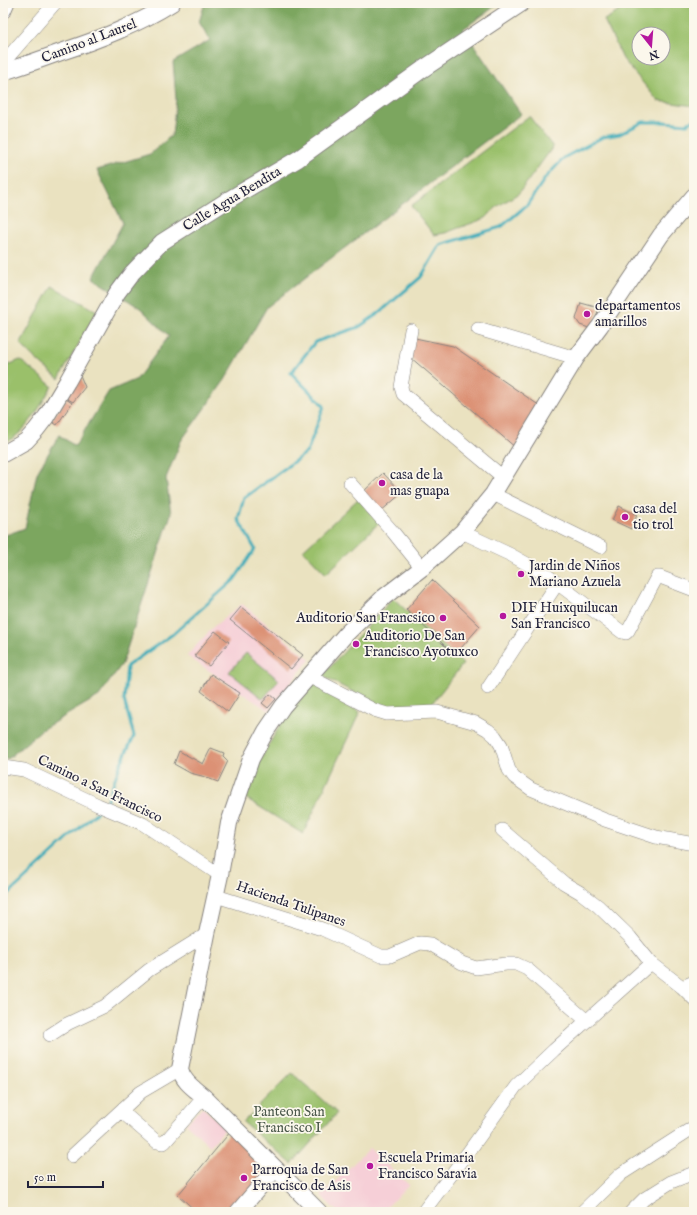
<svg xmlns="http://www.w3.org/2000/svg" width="697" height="1215" viewBox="0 0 697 1215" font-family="'IM FELL English',serif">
<rect width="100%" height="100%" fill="#fbf7ec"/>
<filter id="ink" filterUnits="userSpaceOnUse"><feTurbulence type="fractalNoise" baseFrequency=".025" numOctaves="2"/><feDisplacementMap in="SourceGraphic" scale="8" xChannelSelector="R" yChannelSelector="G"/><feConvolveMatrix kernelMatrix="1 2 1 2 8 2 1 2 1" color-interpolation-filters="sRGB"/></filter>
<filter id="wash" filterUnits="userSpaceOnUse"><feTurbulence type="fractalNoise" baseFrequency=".012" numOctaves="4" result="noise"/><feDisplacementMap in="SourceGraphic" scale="16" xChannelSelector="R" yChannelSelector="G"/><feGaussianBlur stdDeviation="0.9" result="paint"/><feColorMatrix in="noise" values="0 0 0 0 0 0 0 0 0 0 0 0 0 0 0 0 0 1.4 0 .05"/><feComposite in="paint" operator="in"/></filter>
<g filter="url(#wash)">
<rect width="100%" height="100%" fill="#eae2c0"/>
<path fill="#f6cfd7" d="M 242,604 L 310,659 L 269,711 L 187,656 L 213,627 Z
M 202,1107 L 226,1128 L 210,1146 L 186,1124 Z
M 369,1148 L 409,1185 L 382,1212 L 338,1212 L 321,1196 Z"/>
<path fill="#9ac06b" stroke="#5e7153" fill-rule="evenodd" d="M 633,3 L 689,3 L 694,10 L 694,106 L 658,101 L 623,59 L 604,20 ZM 639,34 L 663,34 L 663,58 L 639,58 Z
M 529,116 L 553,147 L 519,193 L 495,208 L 486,218 L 445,233 L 434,235 L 411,206 Z
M 52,286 L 97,311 L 59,379 L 41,364 L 20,344 Z
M 20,360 L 52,386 C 39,408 27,433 3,444 L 3,367 Z
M 358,499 L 380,522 L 326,574 L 303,550 Z
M 393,598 L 463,664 L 429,707 L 386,709 L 322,676 Z
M 246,653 L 279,680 L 263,699 L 229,672 Z
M 311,682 L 360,712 L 303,834 L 244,797 L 261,758 L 282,722 Z
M 292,1073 L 337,1113 L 292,1164 L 243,1122 Z"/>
<path fill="#7ba65f" stroke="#4e644d" d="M 205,3 L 500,3 L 463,29 L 521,114 L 267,307 L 225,380 L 181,441 L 166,478 L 171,514 L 122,664 L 99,696 L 41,730 L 8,759 L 3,758 L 3,536 L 25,528 L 37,473 L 59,435 L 75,446 L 109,391 L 137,379 L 169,336 L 140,308 L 93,278 L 123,223 L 97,170 L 150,154 L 172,135 L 176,99 L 173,62 L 210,40 L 199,22 Z"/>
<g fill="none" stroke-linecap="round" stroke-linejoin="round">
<path stroke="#3cacb9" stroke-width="3" d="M 105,805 L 121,763 L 134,736 L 124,700 L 127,666 L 173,634 L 234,580 L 255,549 L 238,519 L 244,498 L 307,452 L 324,406 L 291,373 L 315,342 L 359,327 L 379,313 L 421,277 L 440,245 L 501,227 L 527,205 L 546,177 L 565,157 L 603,137 L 620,134 L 643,122 L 664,122 L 687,124 L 694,120
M 3,899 L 99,810"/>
</g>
<g id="blocks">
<path fill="#dc9175" d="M 581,303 L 599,308 L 592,329 L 580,325 L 576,319 Z
M 415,338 L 453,346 L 540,406 L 516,448 L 410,357 Z
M 80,375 L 85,387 L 73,402 L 66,398 Z
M 66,399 L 72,403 L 57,425 L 51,421 Z
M 383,473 L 402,493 L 380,512 L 362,493 Z
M 619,506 L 637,515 L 631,529 L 612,520 Z
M 432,580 L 480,626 L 455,655 L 406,610 Z
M 241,607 L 303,655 L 291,669 L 230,620 Z
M 215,631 L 229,642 L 209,666 L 194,656 Z
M 211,674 L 240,693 L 228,712 L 201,691 Z
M 270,694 L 276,699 L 268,708 L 262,703 Z
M 211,748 L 224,753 L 223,756 L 228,761 L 218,782 L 202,776 L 190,773 L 174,764 L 179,751 L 203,764 Z
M 231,1131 L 268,1170 L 232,1212 L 197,1212 L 178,1195 Z"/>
</g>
</g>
<g filter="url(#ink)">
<use href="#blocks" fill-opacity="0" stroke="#86827e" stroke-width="1"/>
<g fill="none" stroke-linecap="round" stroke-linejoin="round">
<defs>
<path id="minor" d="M 3,63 L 55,3
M 478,329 L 576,358
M 411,330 L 401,387 L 403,394 L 504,478
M 350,483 L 393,532 L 422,568
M 493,494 L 601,547
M 462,532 L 511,555 L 545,574 L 622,632 L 626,633 L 628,631 L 657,577 L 660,577 L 694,590
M 308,676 L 374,710 L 387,714 L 437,712 L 476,723 L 488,730 L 495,736 L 501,745 L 509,770 L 514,777 L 531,789 L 605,820 L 656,837 L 694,844
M 488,688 L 557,584
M 3,767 L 24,770 L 98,805 L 143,824 L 220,875
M 502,830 L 564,883 L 581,893 L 598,906 L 630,937 L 651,963
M 216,896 L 322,929 L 381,956 L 390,956 L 420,943 L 430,944 L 462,963 L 476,968 L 506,964 L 516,964 L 527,969 L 587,1021
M 682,987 L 694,999
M 50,1035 L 67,1024 L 105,1006 L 149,970 L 207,934
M 121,1111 L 157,1142 L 162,1143 L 165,1142 L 204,1097
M 72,1156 L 141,1092 L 180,1069
M 423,1212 L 467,1154 L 516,1086 L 554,1050 L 651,963 L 682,987 L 694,982
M 582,1212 L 621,1174 L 694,1127
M 631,1212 L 644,1199 L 671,1182 L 694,1173"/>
<path id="major" d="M 3,10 L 6,3
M 3,72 C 22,66 42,59 61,52 C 100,39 137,25 172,3
M 3,454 L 26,441 L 36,430 L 46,417 L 67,382 L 117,293 L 132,273 L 162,242 L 228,200 L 298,159 L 423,69 L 522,3
M 238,1212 L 275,1169
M 319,1212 L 204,1097 C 195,1089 183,1082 180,1069 L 207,934 L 220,875 L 229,823 L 251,759 L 266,731 L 283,706 L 346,634 L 384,597 L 422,568 L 462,532 L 493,494 L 576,358 L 600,326 L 661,235 L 694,196"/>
</defs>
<use href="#minor" stroke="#86827e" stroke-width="14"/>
<use href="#major" stroke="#86827e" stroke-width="18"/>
<use href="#minor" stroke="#fff" stroke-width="13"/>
<use href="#major" stroke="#fff" stroke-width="16"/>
</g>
</g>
<g fill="#b5179e" stroke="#fbf7ec" stroke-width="1.5">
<circle cx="587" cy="314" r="4"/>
<circle cx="382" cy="483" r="4"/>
<circle cx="625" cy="517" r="4"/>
<circle cx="521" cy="574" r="4"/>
<circle cx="503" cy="616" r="4"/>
<circle cx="443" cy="618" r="4"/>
<circle cx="356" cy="644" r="4"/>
<circle cx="370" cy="1166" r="4"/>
<circle cx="244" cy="1178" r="4"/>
</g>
<g text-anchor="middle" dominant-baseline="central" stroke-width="3.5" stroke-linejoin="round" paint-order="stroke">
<g font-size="14" fill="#22223b" stroke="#fbf7ec">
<text transform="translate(89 41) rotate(-21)">Camino al Laurel</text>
<text transform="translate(232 199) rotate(-31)">Calle Agua Bendita</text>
<text transform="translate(100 789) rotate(26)">Camino a San Francisco</text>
<text transform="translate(291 904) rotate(19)">Hacienda Tulipanes</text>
</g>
<g font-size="14" fill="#22223b" stroke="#fbf7ec" text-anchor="start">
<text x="595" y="306">departamentos<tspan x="595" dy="16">amarillos</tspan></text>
<text x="390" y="475">casa de la<tspan x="390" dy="16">mas guapa</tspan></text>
<text x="633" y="509">casa del<tspan x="633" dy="16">tio trol</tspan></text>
<text x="529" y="566">Jardin de Niños<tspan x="529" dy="16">Mariano Azuela</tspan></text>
<text x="511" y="608">DIF Huixquilucan<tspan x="511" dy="16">San Francisco</tspan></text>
<text x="435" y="618" text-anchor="end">Auditorio San Francsico</text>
<text x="364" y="636">Auditorio De San<tspan x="364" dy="16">Francisco Ayotuxco</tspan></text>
<text x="378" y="1158">Escuela Primaria<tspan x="378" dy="16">Francisco Saravia</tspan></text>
<text x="252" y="1170">Parroquia de San<tspan x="252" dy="16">Francisco de Asis</tspan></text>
</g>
<g font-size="14" fill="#4c594c" stroke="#fbf7ec">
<text x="289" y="1112">Panteon San<tspan x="289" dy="16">Francisco I</tspan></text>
</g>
</g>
<rect width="697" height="1215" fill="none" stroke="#fbf7ec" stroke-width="16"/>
<g transform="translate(651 46) rotate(163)"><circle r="19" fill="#fbf7ec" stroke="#a4a2a5"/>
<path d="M0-3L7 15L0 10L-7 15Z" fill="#b5179e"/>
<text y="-6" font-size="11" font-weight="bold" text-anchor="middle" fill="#22223b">N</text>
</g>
<path d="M28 1181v6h75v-6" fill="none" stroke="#22223b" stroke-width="2"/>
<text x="34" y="1181" font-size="12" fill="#22223b" stroke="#fbf7ec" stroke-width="3" paint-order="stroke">50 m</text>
</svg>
